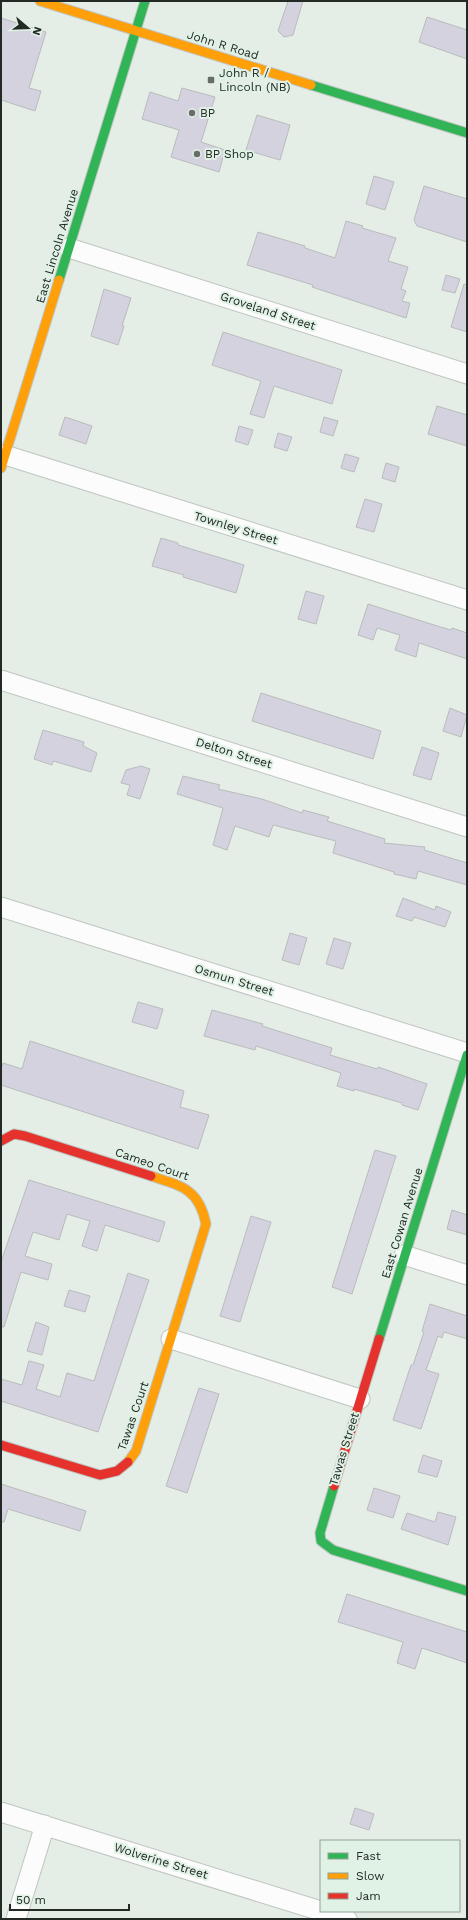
<svg xmlns="http://www.w3.org/2000/svg" width="468" height="1920" viewBox="0 0 468 1920" font-family="'Work Sans',sans-serif">
<rect width="100%" height="100%" fill="#e4ede6"/>
<path fill="#d4d2de" stroke="#b9bcbc" d="M 288,1 L 303,1 L 293,35 L 284,37 L 278,31 Z
M 427,17 L 467,30 L 467,59 L 419,42 Z
M 1,18 L 46,32 L 29,88 L 41,91 L 35,111 L 1,100 Z
M 182,88 L 215,97 L 201,142 L 225,150 L 219,172 L 171,157 L 179,130 L 142,119 L 150,92 L 178,101 Z
M 257,115 L 290,125 L 280,160 L 246,150 Z
M 374,176 L 394,182 L 385,210 L 366,204 Z
M 424,186 L 467,199 L 467,242 L 417,226 L 414,220 Z
M 346,221 L 363,226 L 362,228 L 396,238 L 388,261 L 408,267 L 401,289 L 406,291 L 402,301 L 410,303 L 406,318 L 312,287 L 313,285 L 247,265 L 258,232 L 305,246 L 305,248 L 335,258 Z
M 446,275 L 460,279 L 455,293 L 442,290 Z
M 464,284 L 467,285 L 467,332 L 451,327 Z
M 104,289 L 131,298 L 122,326 L 124,326 L 118,345 L 91,336 Z
M 223,332 L 342,370 L 332,404 L 274,386 L 264,418 L 250,414 L 261,381 L 212,365 Z
M 437,406 L 467,415 L 467,446 L 428,434 Z
M 65,417 L 92,426 L 86,444 L 59,435 Z
M 324,417 L 338,421 L 333,436 L 320,432 Z
M 239,426 L 253,430 L 248,445 L 235,441 Z
M 278,433 L 292,437 L 287,451 L 274,447 Z
M 345,454 L 359,458 L 354,472 L 341,468 Z
M 386,463 L 399,467 L 395,482 L 382,478 Z
M 365,499 L 382,504 L 374,532 L 356,527 Z
M 161,538 L 178,543 L 178,545 L 244,565 L 236,593 L 183,577 L 184,575 L 152,566 Z
M 306,591 L 324,596 L 316,624 L 298,619 Z
M 368,604 L 434,625 L 451,630 L 452,628 L 467,633 L 467,659 L 419,643 L 416,657 L 395,650 L 400,635 L 377,628 L 373,640 L 358,635 Z
M 261,693 L 381,731 L 373,759 L 252,721 Z
M 450,708 L 467,715 L 461,737 L 443,731 Z
M 43,730 L 84,742 L 83,746 L 97,753 L 91,772 L 53,761 L 52,765 L 34,759 Z
M 422,747 L 439,753 L 431,780 L 413,775 Z
M 141,766 L 150,769 L 140,799 L 127,795 L 130,785 L 121,783 L 126,770 Z
M 183,776 L 220,785 L 218,789 L 262,799 L 302,813 L 303,810 L 329,817 L 327,821 L 385,839 L 384,843 L 425,847 L 424,850 L 467,863 L 467,885 L 418,871 L 416,879 L 394,874 L 394,872 L 333,853 L 336,841 L 273,825 L 269,837 L 235,826 L 227,850 L 213,845 L 223,808 L 177,794 Z
M 403,898 L 435,910 L 436,906 L 451,912 L 445,927 L 414,917 L 412,921 L 396,916 Z
M 290,933 L 307,938 L 299,965 L 282,960 Z
M 334,938 L 351,943 L 343,969 L 326,964 Z
M 138,1002 L 163,1009 L 157,1029 L 132,1022 Z
M 212,1010 L 263,1024 L 262,1026 L 332,1048 L 330,1055 L 377,1069 L 378,1067 L 427,1084 L 418,1110 L 402,1105 L 402,1103 L 354,1089 L 354,1091 L 337,1086 L 341,1073 L 256,1046 L 255,1050 L 204,1036 Z
M 30,1041 L 184,1091 L 180,1107 L 209,1115 L 198,1149 L 1,1085 L 1,1070 L 3,1063 L 22,1069 Z
M 375,1150 L 396,1156 L 352,1294 L 332,1287 Z
M 29,1180 L 165,1222 L 159,1242 L 105,1225 L 97,1251 L 82,1246 L 90,1221 L 67,1214 L 59,1240 L 33,1232 L 25,1256 L 52,1264 L 48,1280 L 21,1272 L 4,1327 L 1,1327 L 1,1262 Z
M 452,1210 L 467,1215 L 467,1235 L 447,1229 Z
M 251,1216 L 271,1222 L 240,1322 L 220,1316 Z
M 128,1273 L 149,1280 L 98,1432 L 1,1401 L 1,1379 L 22,1385 L 29,1361 L 44,1365 L 36,1389 L 60,1397 L 67,1373 L 94,1381 Z
M 69,1290 L 90,1296 L 85,1312 L 64,1306 Z
M 430,1304 L 467,1316 L 467,1339 L 444,1332 L 442,1338 L 438,1336 L 426,1370 L 439,1374 L 421,1429 L 393,1420 L 411,1365 L 413,1365 L 424,1332 L 422,1331 Z
M 36,1322 L 49,1327 L 42,1355 L 27,1351 Z
M 199,1388 L 219,1394 L 187,1493 L 166,1486 Z
M 423,1455 L 442,1461 L 437,1477 L 418,1472 Z
M 1,1484 L 86,1511 L 80,1531 L 8,1509 L 4,1522 L 1,1522 Z
M 374,1488 L 400,1496 L 393,1518 L 367,1510 Z
M 438,1512 L 456,1517 L 448,1545 L 401,1529 L 407,1513 L 435,1522 Z
M 347,1594 L 467,1632 L 467,1663 L 422,1648 L 415,1669 L 397,1663 L 403,1642 L 338,1622 Z
M 355,1808 L 374,1814 L 369,1830 L 350,1824 Z"/>
<g fill="none" stroke-linecap="round" stroke-linejoin="round">
<defs>
<path id="street" d="M 69,248 L 467,374
M 5,455 L 467,600
M 1,680 L 467,827
M 1,907 L 467,1053
M 404,1255 L 467,1275
M 171,1339 L 360,1399
M 1,1812 L 321,1911
M 322,1911 L 347,1919
M 16,1919 L 45,1825"/>
<path id="fast" d="M 311,85 L 467,133
M 59,280 L 145,1
M 379,1339 L 467,1055
M 334,1486 L 320,1533 L 321,1541 L 333,1550 L 467,1591"/>
<path id="slow" d="M 40,1 L 311,85
M 1,468 L 59,280
M 128,1462 L 136,1451 L 206,1224 C 199,1189 182,1186 151,1176"/>
<path id="jam" d="M 1,1141 L 14,1134 L 25,1136 L 151,1176
M 1,1445 L 100,1475 L 117,1471 L 128,1462
M 334,1486 L 379,1339"/>
</defs>
<use href="#street" stroke="#bfc5c0" stroke-width="21"/>
<use href="#fast" stroke="#bfc5c0" stroke-width="11"/>
<use href="#slow" stroke="#bfc5c0" stroke-width="11"/>
<use href="#jam" stroke="#bfc5c0" stroke-width="11"/>
<use href="#street" stroke="#fbfcfb" stroke-width="19"/>
<use href="#fast" stroke="#30b455" stroke-width="9"/>
<use href="#slow" stroke="#ff9f0a" stroke-width="9"/>
<use href="#jam" stroke="#e5322d" stroke-width="9"/>
</g>
<g fill="#676e69" stroke="#e0f1e5" stroke-width="1.5">
<rect x="207" y="76" width="8" height="8" rx="2"/>
<circle cx="192" cy="113" r="4"/>
<circle cx="197" cy="154" r="4"/>
</g>
<g text-anchor="middle" dominant-baseline="central" stroke-width="4" stroke-linejoin="round" paint-order="stroke">
<g font-size="12" fill="#232925" stroke="#e0f1e5">
<text transform="translate(223 45) rotate(17)">John R Road</text>
<text transform="translate(57 246) rotate(-73)">East Lincoln Avenue</text>
<text transform="translate(268 311) rotate(18)">Groveland Street</text>
<text transform="translate(236 528) rotate(17)">Townley Street</text>
<text transform="translate(234 753) rotate(17)">Delton Street</text>
<text transform="translate(234 980) rotate(17)">Osmun Street</text>
<text transform="translate(152 1164) rotate(19)">Cameo Court</text>
<text transform="translate(402 1223) rotate(-73)">East Cowan Avenue</text>
<text transform="translate(133 1416) rotate(-71)">Tawas Court</text>
<text transform="translate(344 1449) rotate(-73)">Tawas Street</text>
<text transform="translate(161 1861) rotate(17)">Wolverine Street</text>
</g>
<g font-size="12" fill="#232925" stroke="#e0f1e5" text-anchor="start">
<text x="219" y="73">John R /<tspan x="219" dy="14">Lincoln (NB)</tspan></text>
<text x="200" y="113">BP</text>
<text x="205" y="154">BP Shop</text>
</g>
</g>
<rect width="468" height="1920" fill="none" stroke="#232925" stroke-width="4"/>
<rect x="320" y="1840" width="140" height="72" fill="#e0f1e5" stroke="#94a198"/>
<rect x="328" y="1853" width="20" height="6" fill="#30b455" stroke="#94a198"/>
<text x="356" y="1860" font-size="12" fill="#232925">Fast</text>
<rect x="328" y="1873" width="20" height="6" fill="#ff9f0a" stroke="#94a198"/>
<text x="356" y="1880" font-size="12" fill="#232925">Slow</text>
<rect x="328" y="1893" width="20" height="6" fill="#e5322d" stroke="#94a198"/>
<text x="356" y="1900" font-size="12" fill="#232925">Jam</text>
<g transform="translate(28 28) rotate(109)" stroke="#e0f1e5" stroke-width="3" paint-order="stroke">
<path d="M0-3L7 15L0 10L-7 15Z" fill="#232925"/>
<text y="-6" font-size="11" font-weight="bold" text-anchor="middle" fill="#232925">N</text>
</g>
<path d="M10 1904v6h119v-6" fill="none" stroke="#232925" stroke-width="2"/>
<text x="16" y="1904" font-size="12" fill="#232925" stroke="#e0f1e5" stroke-width="3" paint-order="stroke">50 m</text>
</svg>
